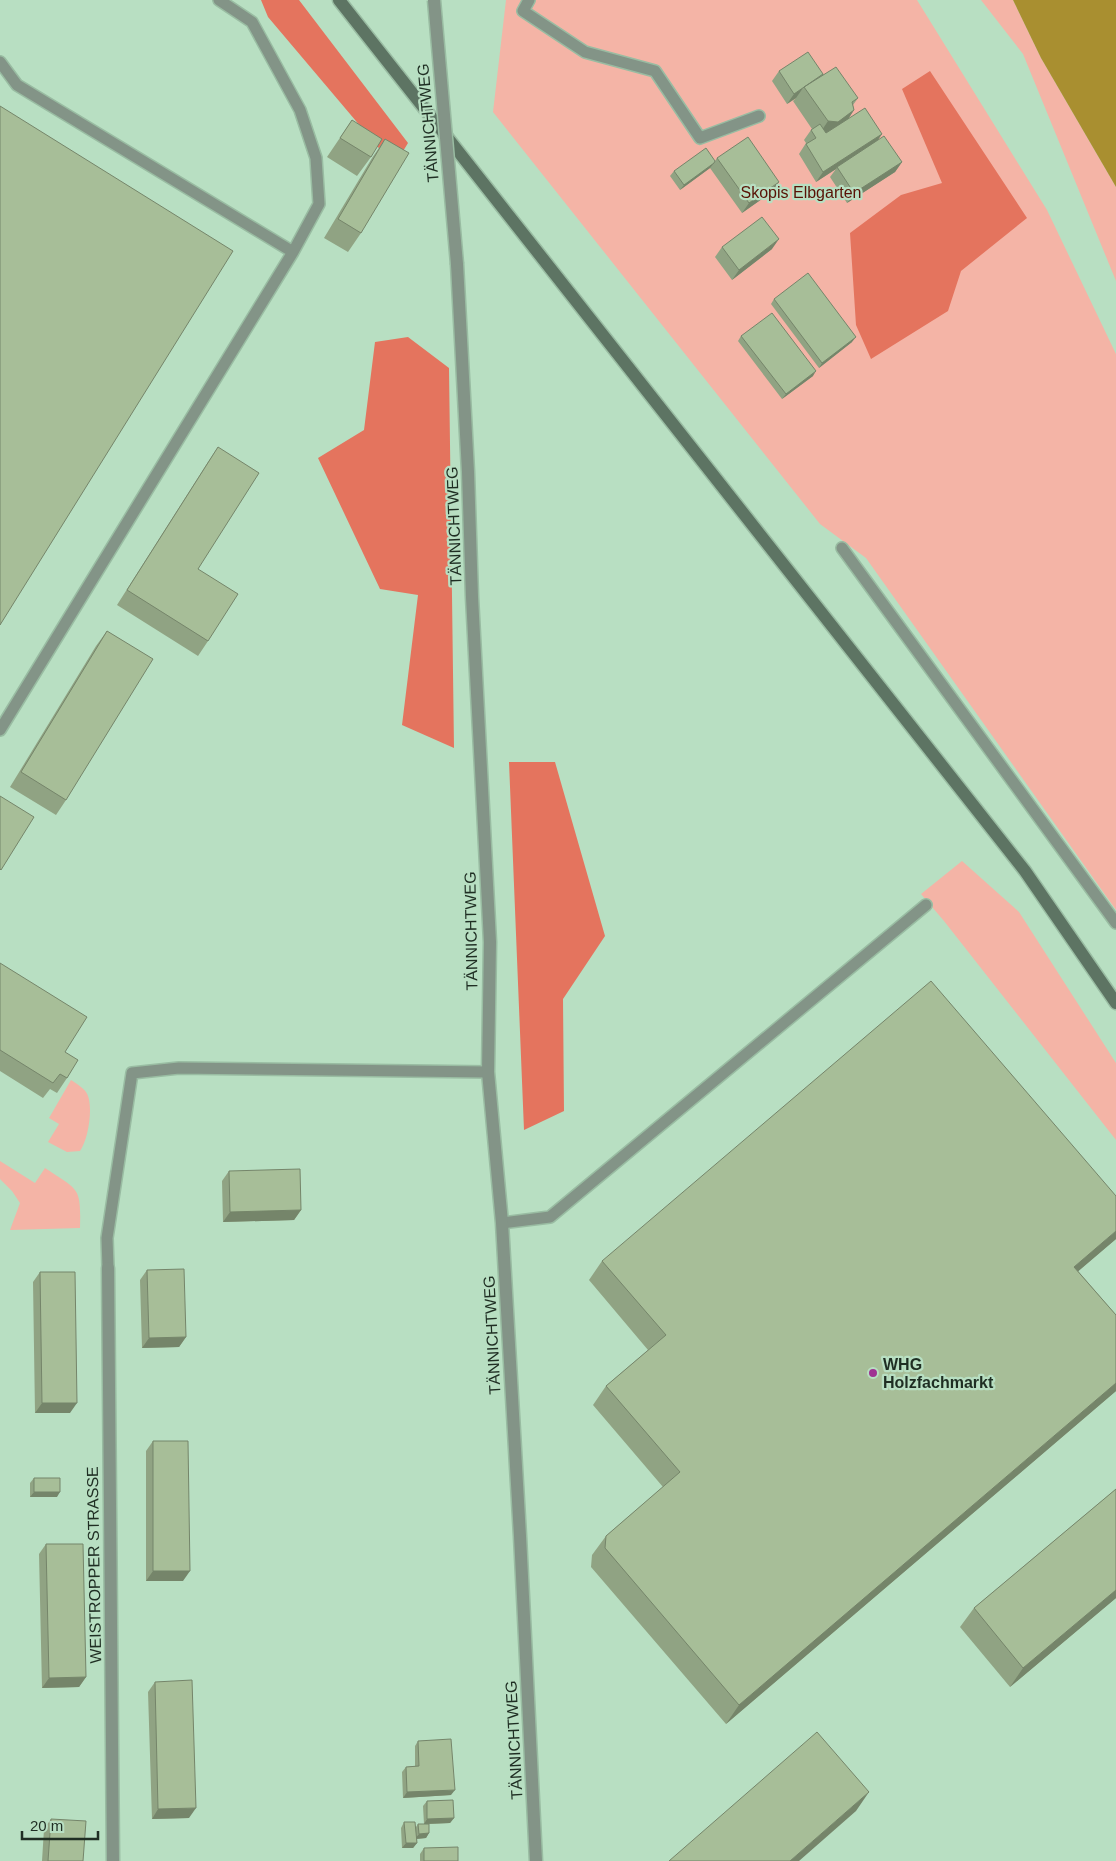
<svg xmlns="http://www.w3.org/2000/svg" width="1116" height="1861" viewBox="0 0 1116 1861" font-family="Arial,sans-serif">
<rect width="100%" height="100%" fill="#b8dfc2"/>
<path fill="#f4b4a6" d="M 506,0 L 917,0 L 1047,210 L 1116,354 L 1116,910 L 866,558 L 820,524 L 493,112 Z
M 981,0 L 1013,0 L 1041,58 L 1116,187 L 1116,281 L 1023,54 Z
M 962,861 L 1019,912 L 1116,1063 L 1116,1140 L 944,921 L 921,894 Z
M 71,1080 C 77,1084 86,1089 88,1096 C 93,1110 88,1140 80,1151 L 67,1152 L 48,1142 L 59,1124 L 49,1118 Z
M 0,1161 L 35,1183 L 45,1168 C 79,1191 81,1186 80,1228 L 10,1230 L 20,1203 L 12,1191 L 0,1179 Z"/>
<path fill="#e4745e" d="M 261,0 L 299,0 L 408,143 L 394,166 L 268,17 Z
M 930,71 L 1027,218 L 961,271 L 948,311 L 871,359 L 856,325 L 850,233 L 901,195 L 942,183 L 902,89 Z
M 408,337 L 449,368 L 454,748 L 402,725 L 418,595 L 380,589 L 318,458 L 364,430 L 375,342 Z
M 509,762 L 555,762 L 605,936 L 563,999 L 564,1111 L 524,1130 Z"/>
<path fill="#a98f30" d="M 1013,0 L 1116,0 L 1116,187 L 1041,58 Z"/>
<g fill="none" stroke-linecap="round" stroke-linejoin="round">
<defs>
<path id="lane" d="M 529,0 L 523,11 L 585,52 L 655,71 L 700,138 L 759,116
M 0,62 L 17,85 L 293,252
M 842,548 L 1116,923
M 0,730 L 293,252 L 319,204 L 316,158 L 300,110 L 252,22 L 219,0
M 502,1223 L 550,1217 L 926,905
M 108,1268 L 107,1238 L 132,1073 L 179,1068 L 488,1072"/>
<path id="street" d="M 457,264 L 468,472 L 472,597 L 490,942 L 488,1072 L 502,1223 L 520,1536 L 536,1861
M 108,1268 L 113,1861"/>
<path id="secondary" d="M 339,0 L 1025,871 L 1116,1003"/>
</defs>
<use href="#lane" stroke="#99bca2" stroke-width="14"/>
<use href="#street" stroke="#99bca2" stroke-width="15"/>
<use href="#secondary" stroke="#99bca2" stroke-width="15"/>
<use href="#lane" stroke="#839487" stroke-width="11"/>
<use href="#street" stroke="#839487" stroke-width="12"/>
<use href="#secondary" stroke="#5d7463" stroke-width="12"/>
<defs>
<path id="street-bridge" d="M 434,0 L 457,264"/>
</defs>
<use href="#street-bridge" stroke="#99bca2" stroke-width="15" stroke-linecap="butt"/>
<use href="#street-bridge" stroke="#839487" stroke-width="12"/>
</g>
<path fill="#90a383" d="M 779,71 L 823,74 L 858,98 L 853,105 L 854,110 L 849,118 L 882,134 L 877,141 L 902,162 L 895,172 L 847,203 L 830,177 L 836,169 L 816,182 L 799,154 L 806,143 L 804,140 L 811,130 L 812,129 L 793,101 L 796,98 L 787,104 L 772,81 Z
M 352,120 L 371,157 L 357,176 L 327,157 Z
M 385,139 L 361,233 L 348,252 L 324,238 L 372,158 Z
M 717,158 L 772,192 L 742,213 L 710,168 L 680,190 L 670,176 L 674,171 L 715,161 Z
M 722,247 L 772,249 L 732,280 L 715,257 Z
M 774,299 L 852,342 L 819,368 L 771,304 Z
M 741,336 L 813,376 L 782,399 L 738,341 Z
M 218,447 L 198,569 L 208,641 L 198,656 L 117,605 L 208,462 Z
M 107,631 L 66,800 L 56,815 L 10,787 L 96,646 Z
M 0,963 L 65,1052 L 67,1078 L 57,1093 L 50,1089 L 43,1098 L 0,1071 Z
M 229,1171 L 301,1210 L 294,1220 L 223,1222 L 222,1181 Z
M 1116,1239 L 1078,1271 L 1116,1315 L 1116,1391 L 726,1724 L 591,1567 L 592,1555 L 606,1536 L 663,1487 L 593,1405 L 606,1386 L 648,1350 L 589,1280 L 602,1261 Z
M 147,1270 L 186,1337 L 179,1347 L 142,1348 L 140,1280 Z
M 40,1272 L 70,1413 L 35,1413 L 33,1282 Z
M 153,1441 L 183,1581 L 146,1581 L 146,1451 Z
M 34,1478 L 57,1497 L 30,1497 L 30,1483 Z
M 1116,1489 L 1116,1598 L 1010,1687 L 960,1627 L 974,1608 Z
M 46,1544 L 86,1677 L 79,1687 L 42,1688 L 39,1554 Z
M 155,1682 L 189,1818 L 152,1819 L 148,1692 Z
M 418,1741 L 451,1795 L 403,1798 L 402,1772 L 406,1767 L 415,1766 L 415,1746 Z
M 427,1801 L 454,1818 L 450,1823 L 429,1824 L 429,1833 L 426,1838 L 417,1839 L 417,1843 L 413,1848 L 402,1848 L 401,1828 L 404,1822 L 416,1827 L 418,1824 L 424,1824 L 423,1806 Z
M 51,1819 L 83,1861 L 42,1861 L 44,1829 Z
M 424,1848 L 458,1861 L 420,1861 L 420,1854 Z"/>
<path fill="#75856a" d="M 803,88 L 796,98 L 787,104 L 794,94 Z
M 854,110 L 844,125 L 818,136 L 828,121 Z
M 882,134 L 875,144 L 837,167 L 836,169 L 816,182 L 823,172 Z
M 902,162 L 895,172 L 847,203 L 854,193 Z
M 714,163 L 710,168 L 680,190 L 684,185 Z
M 779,182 L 772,192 L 742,213 L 749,203 Z
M 779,239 L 772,249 L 732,280 L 739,270 Z
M 856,337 L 852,342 L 819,368 L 822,363 Z
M 816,371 L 813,376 L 782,399 L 786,394 Z
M 301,1210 L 294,1220 L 223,1222 L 230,1212 Z
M 1116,1231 L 1116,1239 L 1061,1286 L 1074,1267 Z
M 186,1337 L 179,1347 L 142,1348 L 149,1338 Z
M 1116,1383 L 1116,1391 L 726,1724 L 739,1705 Z
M 42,1403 L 77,1403 L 70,1413 L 35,1413 Z
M 34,1492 L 60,1492 L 57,1497 L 30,1497 Z
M 153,1571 L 190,1571 L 183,1581 L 146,1581 Z
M 1116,1590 L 1116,1598 L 1010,1687 L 1023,1668 Z
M 86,1677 L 79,1687 L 42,1688 L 49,1678 Z
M 455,1790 L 451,1795 L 403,1798 L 407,1792 Z
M 869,1792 L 856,1811 L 799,1861 L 790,1861 Z
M 196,1808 L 189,1818 L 152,1819 L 158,1809 Z
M 454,1818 L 450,1823 L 424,1824 L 427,1819 Z
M 429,1833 L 426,1838 L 415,1839 L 419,1834 Z
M 406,1843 L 417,1843 L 413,1848 L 402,1848 Z"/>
<path fill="#a7be98" stroke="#75856a" d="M 808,52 L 823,74 L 794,94 L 779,71 Z
M 836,67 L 858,98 L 852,102 L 854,110 L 838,122 L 828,121 L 804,87 Z
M 0,106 L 233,251 L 0,625 Z
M 865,108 L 882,134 L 823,172 L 806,144 L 816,138 L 811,130 L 820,124 L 826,133 Z
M 352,120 L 382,139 L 371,157 L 340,138 Z
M 884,136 L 902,162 L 854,193 L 837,167 Z
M 748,137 L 779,182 L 749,203 L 717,158 Z
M 385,139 L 409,153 L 361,233 L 338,219 Z
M 706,148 L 715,161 L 714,163 L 684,185 L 674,171 Z
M 762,217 L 779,239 L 739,270 L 722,247 Z
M 808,273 L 856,337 L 822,363 L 774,299 Z
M 772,313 L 816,371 L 786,394 L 741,336 Z
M 218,447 L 259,473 L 198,569 L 238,594 L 208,641 L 127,590 Z
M 107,631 L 153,659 L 66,800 L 21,772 Z
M 0,796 L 34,817 L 1,870 L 0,869 Z
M 0,963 L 87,1017 L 65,1052 L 78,1060 L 67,1078 L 60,1074 L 53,1083 L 0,1050 Z
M 931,981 L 1116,1196 L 1116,1231 L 1074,1267 L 1116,1315 L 1116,1383 L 739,1705 L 605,1548 L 606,1536 L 680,1472 L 606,1386 L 666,1335 L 602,1261 Z
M 300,1169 L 301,1210 L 230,1212 L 229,1171 Z
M 184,1269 L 186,1337 L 149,1338 L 147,1270 Z
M 40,1272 L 75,1272 L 77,1403 L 42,1403 Z
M 153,1441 L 188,1441 L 190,1571 L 153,1571 Z
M 34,1478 L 60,1478 L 60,1492 L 34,1492 Z
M 1116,1489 L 1116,1590 L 1023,1668 L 974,1608 Z
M 46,1544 L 83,1544 L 86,1677 L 49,1678 Z
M 192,1680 L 196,1808 L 158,1809 L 155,1682 Z
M 817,1732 L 869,1792 L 790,1861 L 669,1861 Z
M 451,1739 L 455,1790 L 407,1792 L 406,1767 L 419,1766 L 418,1741 Z
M 453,1800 L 454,1818 L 427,1819 L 427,1801 Z
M 51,1819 L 86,1821 L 83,1861 L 48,1861 Z
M 404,1822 L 415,1822 L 417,1843 L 406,1843 Z
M 418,1824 L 429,1824 L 429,1833 L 419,1834 Z
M 458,1847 L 458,1861 L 424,1861 L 424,1848 Z"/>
<circle fill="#9f3292" stroke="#b8dfc2" stroke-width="2" cx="873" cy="1373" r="5"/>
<g text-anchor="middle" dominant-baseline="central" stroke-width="4.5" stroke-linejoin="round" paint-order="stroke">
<g font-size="16" fill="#1f2e23" stroke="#b8dfc2">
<text transform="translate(428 123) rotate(-95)">TÄNNICHTWEG</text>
<text transform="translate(454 526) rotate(-92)">TÄNNICHTWEG</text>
<text transform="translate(471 931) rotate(-91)">TÄNNICHTWEG</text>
<text transform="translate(492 1335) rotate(-93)">TÄNNICHTWEG</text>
<text transform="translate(94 1565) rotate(-91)">WEISTROPPER STRASSE</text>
<text transform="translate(514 1740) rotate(-93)">TÄNNICHTWEG</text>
</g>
<g font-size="16" fill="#581205" stroke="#b8dfc2">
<text x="801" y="192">Skopis Elbgarten</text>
</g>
<g font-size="16" font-weight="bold" fill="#1f2e23" stroke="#b8dfc2" text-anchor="start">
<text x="883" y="1364">WHG<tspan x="883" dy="18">Holzfachmarkt</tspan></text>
</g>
</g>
<path d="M22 1831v8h76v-8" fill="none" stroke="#1f2e23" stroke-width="2.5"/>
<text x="30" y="1831" font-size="15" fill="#1f2e23" stroke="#b8dfc2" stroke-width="4" paint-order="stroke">20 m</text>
</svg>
